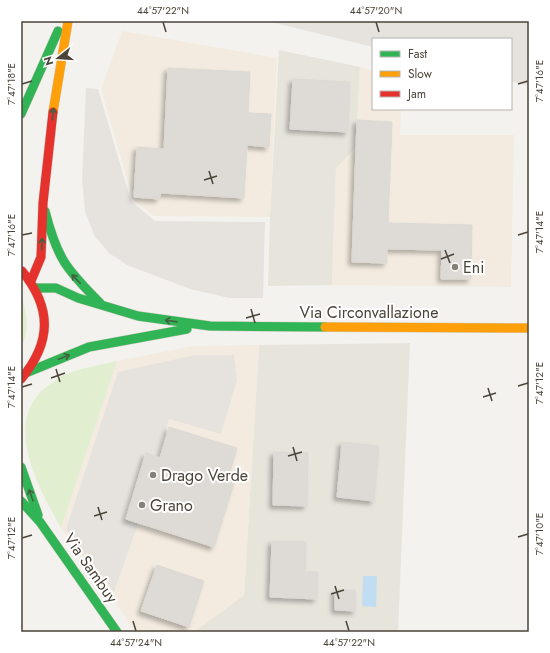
<svg xmlns="http://www.w3.org/2000/svg" width="550" height="653" viewBox="0 0 550 653" font-family="Jost,sans-serif">
<defs>
<filter id="shadow"><feDropShadow dx="-3.5" dy="3.5" stdDeviation="2" flood-color="#0004"/></filter>
</defs>
<rect width="100%" height="100%" fill="#f4f2ee"/>
<path fill="#e7e4dc" d="M 279,50 L 360,67 L 356,147 L 336,169 L 332,285 L 268,286 L 270,217 Z
M 410,343 L 398,632 L 194,632 L 244,595 L 259,345 Z"/>
<path fill="#f3ebdf" d="M 122,31 L 277,58 L 270,217 L 154,216 L 133,200 L 101,89 Z
M 360,67 L 373,70 L 373,109 L 401,109 L 400,135 L 514,135 L 511,287 L 332,285 L 336,169 L 356,147 Z
M 259,345 L 244,595 L 194,632 L 136,632 L 61,528 L 117,361 L 193,346 Z"/>
<path fill="#e6e2de" d="M 267,21 L 529,21 L 529,86 L 511,81 L 511,39 L 373,39 L 373,47 Z"/>
<path fill="#e1eecf" d="M 21,297 C 28,313 30,332 21,347 Z
M 117,361 L 61,528 C 39,488 0,420 49,385 C 54,382 59,377 64,375 C 80,368 100,365 117,361 Z"/>
<path fill="#e6e3df" d="M 86,88 L 98,89 L 131,201 L 155,221 L 265,222 L 263,298 L 229,298 L 190,289 L 127,265 L 109,253 L 94,235 L 85,211 L 82,179 Z
M 195,355 L 234,355 L 237,380 L 221,434 L 169,419 L 158,457 L 145,453 L 124,519 L 138,524 L 114,592 L 66,529 L 118,372 Z"/>
<path fill="#c0ddf1" d="M 363,576 L 377,576 L 376,607 L 362,606 Z"/>
<path fill="#dedbd6" stroke="#dcd9d4" filter="url(#shadow)" d="M 168,68 L 250,72 L 248,113 L 271,114 L 269,147 L 247,145 L 244,198 L 161,193 L 159,199 L 134,197 L 137,147 L 164,149 Z
M 293,79 L 350,82 L 348,132 L 290,129 Z
M 357,120 L 392,122 L 388,223 L 472,225 L 471,279 L 441,279 L 442,250 L 387,249 L 387,263 L 352,262 Z
M 169,427 L 237,448 L 228,478 L 235,480 L 214,547 L 126,519 L 146,453 L 160,458 Z
M 342,442 L 379,446 L 374,501 L 337,497 Z
M 274,452 L 308,453 L 307,506 L 273,505 Z
M 272,541 L 306,542 L 305,572 L 318,572 L 317,599 L 270,597 Z
M 157,565 L 204,581 L 189,627 L 141,611 Z
M 335,590 L 355,590 L 356,611 L 335,610 Z"/>
<g fill="none" stroke-linecap="round" stroke-linejoin="round">
<defs>
<path id="fast" d="M 21,114 L 58,31
M 45,211 C 57,258 66,269 100,303
M 36,288 L 56,288 L 78,298 L 138,316 L 210,326 L 325,327
M 28,372 L 89,347 L 187,329
M 21,467 L 38,515
M 21,501 L 40,522 L 117,632"/>
<path id="slow" d="M 53,112 L 68,21
M 325,327 L 529,328"/>
<path id="jam" d="M 31,281 L 41,257 L 43,203 L 53,112
M 21,379 C 52,342 52,308 22,271"/>
</defs>
<use href="#fast" stroke="#d3cfc5" stroke-width="10"/>
<use href="#slow" stroke="#d3cfc5" stroke-width="10"/>
<use href="#jam" stroke="#d3cfc5" stroke-width="10"/>
<use href="#fast" stroke="#30b455" stroke-width="9"/>
<use href="#slow" stroke="#ff9f0a" stroke-width="9"/>
<use href="#jam" stroke="#e5322d" stroke-width="9"/>
</g>
<defs><path id="oneway-shaft" d="M-6 0H5M1.5-3L5.5 0L1.5 3" fill="none" stroke-width="1.6" stroke-linecap="round" stroke-linejoin="round"/></defs>
<g stroke="#446040">
<use href="#oneway-shaft" transform="translate(53 114) rotate(-83)"/>
<use href="#oneway-shaft" transform="translate(42 244) rotate(-88)"/>
<use href="#oneway-shaft" transform="translate(76 279) rotate(-134)"/>
<use href="#oneway-shaft" transform="translate(171 321) rotate(-172)"/>
<use href="#oneway-shaft" transform="translate(64 357) rotate(-21)"/>
<use href="#oneway-shaft" transform="translate(31 495) rotate(-109)"/>
</g>
<path fill="none" stroke="#4b4439" stroke-width="1.5" d="M 163,22 L 166,32M 376,22 L 379,32M 22,84 L 32,81M 518,84 L 528,81M 209,171 L 213,184M 204,180 L 217,176M 22,235 L 32,233M 518,235 L 528,232M 445,250 L 450,263M 441,259 L 454,254M 251,309 L 255,323M 246,318 L 260,314M 56,369 L 60,382M 51,378 L 65,373M 518,386 L 528,383M 22,387 L 32,384M 488,388 L 492,401M 483,397 L 496,393M 293,447 L 297,461M 288,456 L 302,452M 98,507 L 102,520M 94,516 L 107,512M 518,537 L 528,534M 22,538 L 32,535M 335,586 L 339,599M 331,594 L 344,590M 133,621 L 136,631M 346,621 L 349,631"/>
<g fill="#868178" stroke="#fff" stroke-width="1.5">
<circle cx="455" cy="267" r="4"/>
<circle cx="153" cy="475" r="4"/>
<circle cx="142" cy="505" r="4"/>
</g>
<g text-anchor="middle" dominant-baseline="central" stroke-width="4" stroke-linejoin="round" paint-order="stroke">
<g font-size="16" fill="#4b4439" stroke="#fff" text-anchor="start">
<text x="463" y="267">Eni</text>
<text x="161" y="475">Drago Verde</text>
<text x="150" y="505">Grano</text>
</g>
<g font-size="16" fill="#4b4439" stroke="#fff">
<text x="369" y="312">Via Circonvallazione</text>
<text transform="translate(91 568) rotate(55)">Via Sambuy</text>
</g>
</g>
<rect width="550" height="653" fill="none" stroke="#ffffff" stroke-width="44"/>
<rect x="372" y="38" width="140" height="72" fill="#ffffff" stroke="#b7b4b0"/>
<rect x="380" y="51" width="20" height="6" fill="#30b455" stroke="#b7b4b0"/>
<text x="408" y="58" font-size="12" fill="#4b4439">Fast</text>
<rect x="380" y="71" width="20" height="6" fill="#ff9f0a" stroke="#b7b4b0"/>
<text x="408" y="78" font-size="12" fill="#4b4439">Slow</text>
<rect x="380" y="91" width="20" height="6" fill="#e5322d" stroke="#b7b4b0"/>
<text x="408" y="98" font-size="12" fill="#4b4439">Jam</text>
<g transform="translate(58 58) rotate(253)" stroke="#ffffff" stroke-width="3" paint-order="stroke">
<path d="M0-3L7 15L0 10L-7 15Z" fill="#4b4439"/>
<text y="-6" font-size="11" font-weight="bold" text-anchor="middle" fill="#4b4439">N</text>
</g>
<rect x="22" y="22" width="506" height="609" fill="none" stroke="#4b4439" stroke-width="1.5"/>
<g font-size="10" text-anchor="middle" fill="#4b4439">
<text x="163" y="14">44°57'22"N</text>
<text x="376" y="14">44°57'20"N</text>
<text transform="translate(539 81) rotate(-90)" y="4">7°47'16"E</text>
<text transform="translate(11 84) rotate(-90)" y="4">7°47'18"E</text>
<text transform="translate(539 232) rotate(-90)" y="4">7°47'14"E</text>
<text transform="translate(11 235) rotate(-90)" y="4">7°47'16"E</text>
<text transform="translate(539 383) rotate(-90)" y="4">7°47'12"E</text>
<text transform="translate(11 387) rotate(-90)" y="4">7°47'14"E</text>
<text transform="translate(539 534) rotate(-90)" y="4">7°47'10"E</text>
<text transform="translate(11 538) rotate(-90)" y="4">7°47'12"E</text>
<text x="136" y="646">44°57'24"N</text>
<text x="349" y="646">44°57'22"N</text>
</g>
</svg>
